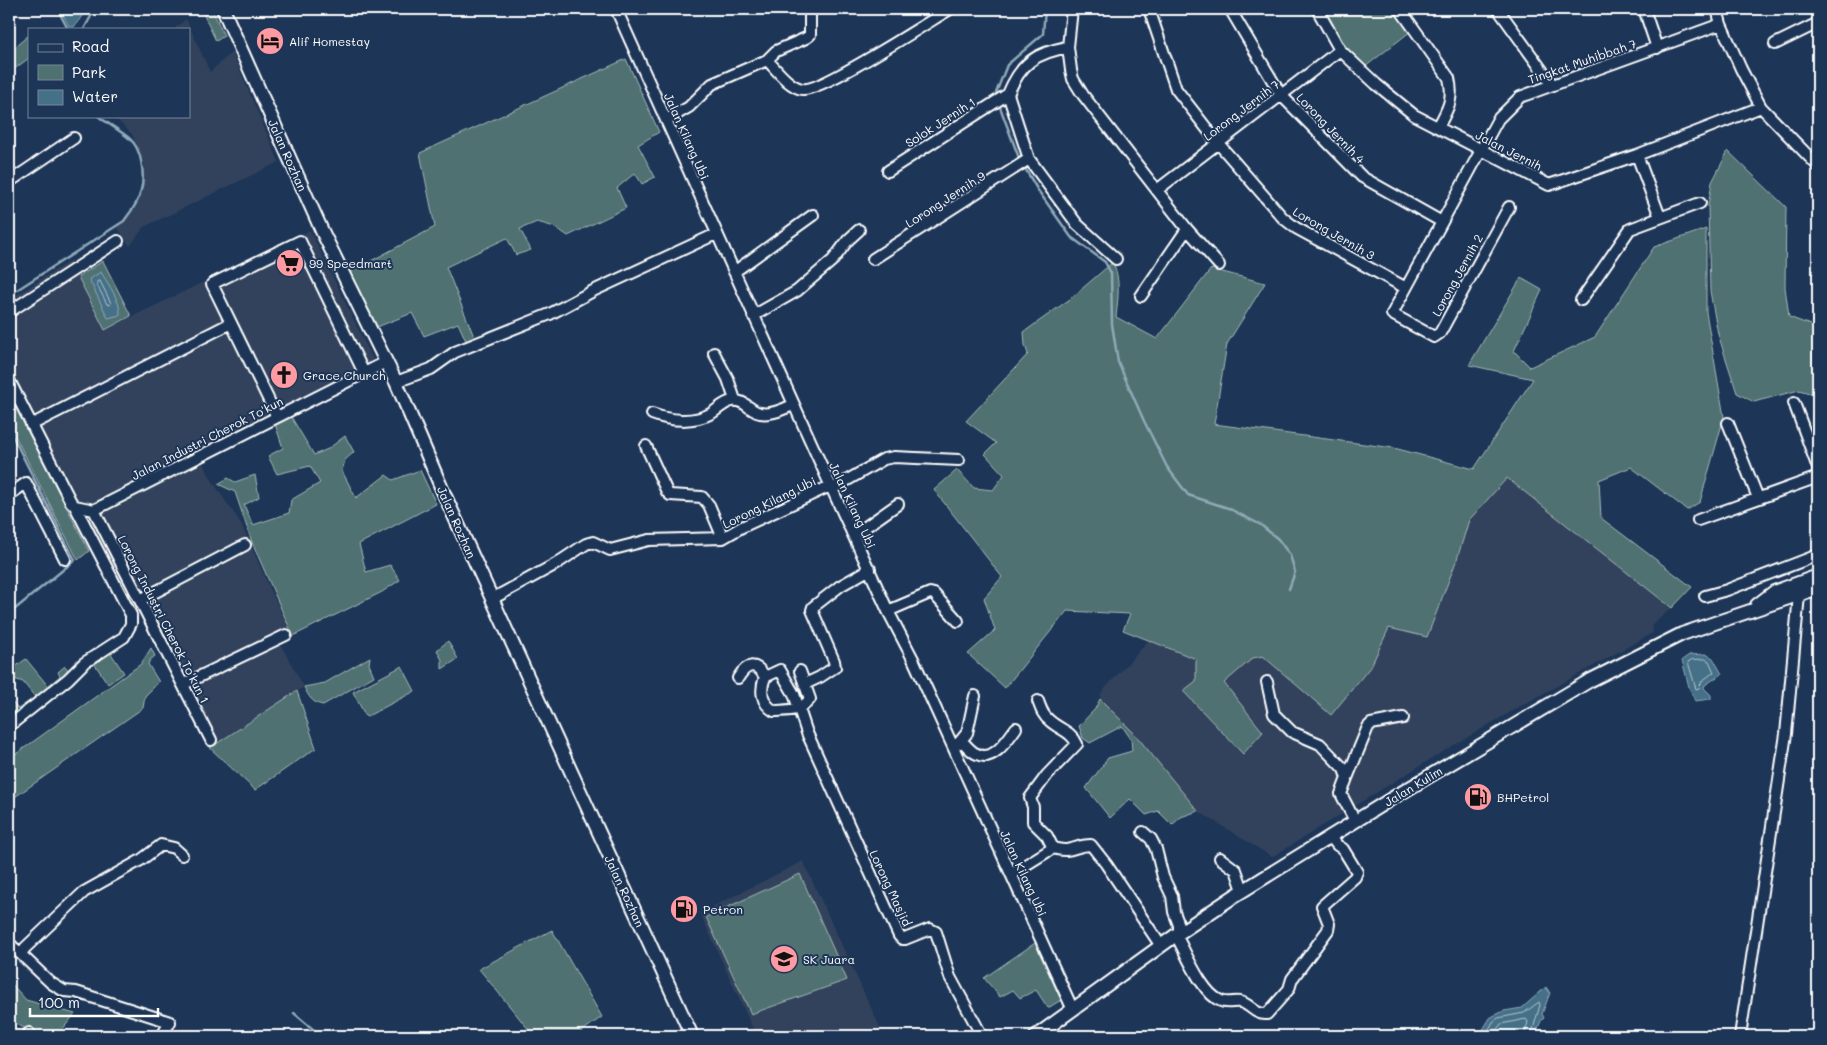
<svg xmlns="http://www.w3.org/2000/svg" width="1827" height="1045" viewBox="0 0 1827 1045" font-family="Mali,sans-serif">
<rect width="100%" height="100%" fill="#1d3557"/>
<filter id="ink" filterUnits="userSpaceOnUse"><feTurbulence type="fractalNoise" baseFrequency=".02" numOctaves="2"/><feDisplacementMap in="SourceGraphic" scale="10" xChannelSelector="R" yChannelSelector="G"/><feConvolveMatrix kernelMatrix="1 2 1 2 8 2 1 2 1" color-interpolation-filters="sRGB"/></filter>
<g filter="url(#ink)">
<path fill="#30435c" d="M 186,19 L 210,72 L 232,52 L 279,162 L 144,227 L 130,246 L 117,227 L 125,221 L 137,206 L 142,190 L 144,163 L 132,134 L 113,116 L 189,116 L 189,29 L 174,29 Z
M 310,230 L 378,370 L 201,459 L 214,484 L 240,522 L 292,637 L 279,642 L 304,687 L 210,748 L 100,542 L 89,551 L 9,394 L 9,300 L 71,260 L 105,330 Z
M 1507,478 L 1672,608 L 1652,625 L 1653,633 L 1519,707 L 1444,751 L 1272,857 L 1198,811 L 1134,733 L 1100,699 L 1101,693 L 1149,640 L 1196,659 L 1196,681 L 1184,691 L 1263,732 L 1224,683 L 1253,658 L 1263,656 L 1371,666 L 1389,628 L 1427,637 L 1457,559 L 1469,520 Z
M 803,861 L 884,1036 L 756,1036 L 700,913 Z"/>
<path fill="#4f7171" stroke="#a7b8b8" d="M 201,9 L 212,9 L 224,36 L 216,41 Z
M 1322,9 L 1396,9 L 1411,31 L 1365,67 L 1345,49 Z
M 29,35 L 29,58 L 9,73 L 9,52 Z
M 626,59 L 659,132 L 638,145 L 655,177 L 642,184 L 635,173 L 617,188 L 626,208 L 568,236 L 555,227 L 537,222 L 520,229 L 531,250 L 516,255 L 507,238 L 446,267 L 475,339 L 467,343 L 458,323 L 424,336 L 412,313 L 377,327 L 350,272 L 435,227 L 420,153 Z
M 1728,151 L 1786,207 L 1785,287 L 1789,317 L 1813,326 L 1813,394 L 1799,390 L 1754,402 L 1737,393 L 1718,334 L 1710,291 L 1708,206 L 1712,182 Z
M 1706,229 L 1706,312 L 1724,417 L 1700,502 L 1687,510 L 1631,467 L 1599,480 L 1601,518 L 1692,587 L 1672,608 L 1507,478 L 1469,520 L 1457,559 L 1427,637 L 1389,628 L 1371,666 L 1331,715 L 1263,656 L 1253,658 L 1224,683 L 1263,732 L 1243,754 L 1183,691 L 1196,681 L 1196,659 L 1123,630 L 1130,614 L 1067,611 L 1005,688 L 968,654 L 995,630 L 984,598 L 1002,577 L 934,490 L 957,470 L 974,488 L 993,490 L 1004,475 L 985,454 L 996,443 L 966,421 L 1028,354 L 1025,345 L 1024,332 L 1070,299 L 1113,262 C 1121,280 1118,298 1116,317 L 1157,339 L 1211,269 L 1265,283 L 1227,344 L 1214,424 L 1394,448 L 1474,469 L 1533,379 L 1469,365 L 1521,278 L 1542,290 L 1514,351 L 1530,367 L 1595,337 L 1654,247 Z
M 103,261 L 131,316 L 105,330 L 78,277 Z
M 9,394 L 89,551 L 78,560 L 9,424 Z
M 290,415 L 314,455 L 328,449 L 345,436 L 354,452 L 345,460 L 342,471 L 356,498 L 386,475 L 393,480 L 420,470 L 436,504 L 359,544 L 366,572 L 390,565 L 400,580 L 382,592 L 293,636 L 252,542 L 235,492 L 218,484 L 228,478 L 235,482 L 255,475 L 259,497 L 244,505 L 253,525 L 289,513 L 291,500 L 320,483 L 310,466 L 277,474 L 268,456 L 283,448 L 275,424 Z
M 448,641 L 458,659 L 442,669 L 442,660 L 437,650 Z
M 151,648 L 155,656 L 150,660 L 148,664 L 159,682 L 145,696 L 143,708 L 9,801 L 9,759 L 141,664 Z
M 110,652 L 124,673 L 108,684 L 94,663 Z
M 370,657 L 369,664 L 374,676 L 323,705 C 312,703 309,697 304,687 L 325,683 Z
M 26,659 L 48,686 L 60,676 L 58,672 L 65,666 L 68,670 L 63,679 L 10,720 L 9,718 L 9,705 L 12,702 L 18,709 L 35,697 L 23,682 L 9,677 L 9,666 L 15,667 Z
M 402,666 L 415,691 L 366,717 L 353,692 Z
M 297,691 L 316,748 L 255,790 L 210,748 Z
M 1100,699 L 1134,733 L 1198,811 L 1181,817 L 1172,825 L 1158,811 L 1146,815 L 1130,799 L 1110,818 L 1086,788 L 1108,758 L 1132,751 L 1131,739 L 1122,726 L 1090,743 L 1083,738 L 1079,726 L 1095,709 Z
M 800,874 L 847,980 L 751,1014 L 706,917 Z
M 552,930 L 602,1017 L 575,1036 L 534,1036 L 479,969 Z
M 1035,943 L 1061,1000 L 1048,1008 L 1036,990 L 1020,998 L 1013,990 L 1000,997 L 984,978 Z
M 9,981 L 26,1000 L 75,1014 L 57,1036 L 37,1036 L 9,1019 Z"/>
<path fill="#447088" stroke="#8fa9b8" d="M 60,9 L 87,9 L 74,27 L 69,26 Z
M 101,272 C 108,284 121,301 120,315 L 108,318 L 89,279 Z
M 1706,654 L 1713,658 L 1722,674 L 1705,685 L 1704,688 L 1711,695 L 1711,699 L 1695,701 L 1689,687 L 1682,660 L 1689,655 Z
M 1546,987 L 1550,993 L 1542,1014 L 1544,1018 L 1541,1021 L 1535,1036 L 1479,1036 L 1490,1018 L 1493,1016 L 1504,1011 L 1522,1008 Z"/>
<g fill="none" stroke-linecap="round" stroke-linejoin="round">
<path stroke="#b4c6cf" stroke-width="1" d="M 100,281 L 111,303 L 110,305 L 107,304 L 97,285 L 97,282 Z
M 1705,659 L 1709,661 L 1714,672 L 1702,681 L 1699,688 L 1696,689 L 1688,662 L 1691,660 Z
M 1485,1036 L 1493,1022 L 1498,1018 L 1524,1013 L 1539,1002 L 1540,1005 L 1531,1036
M 1492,1036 L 1501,1024 L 1526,1019 L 1528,1022 L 1524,1036"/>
<path stroke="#8fa9b8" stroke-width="2.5" d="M 65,9 L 60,14 L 68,29
M 84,29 L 95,9
M 996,93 L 1007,65 L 1043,34 L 1045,9
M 1000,107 L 1019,158
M 1026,170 L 1037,189 L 1071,237 L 1105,262 L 1111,273 L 1112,324 L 1118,362 L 1144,421 L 1167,467 L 1188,495 L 1228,508 L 1261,525 L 1278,539 L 1290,555 L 1295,572 L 1289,589
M 9,295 L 124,221 C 131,211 139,202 141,190 C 145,176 142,149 130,139 C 121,131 108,124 98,116
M 9,429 L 75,560 L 9,614
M 294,1013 L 321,1036"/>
<defs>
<path id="minor" d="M 616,9 L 832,489 L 888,611 L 913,659 L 1073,1010
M 1072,9 L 1068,47 L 1071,70 L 1073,79 L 1083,95 L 1187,229 L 1219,265
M 1149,9 L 1176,89 L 1218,143 L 1283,218 L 1296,228 L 1406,288
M 1230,9 L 1281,95 L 1362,177 L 1442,222
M 1317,9 L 1340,50 L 1376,84 L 1414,115 L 1549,185 L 1637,155 L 1761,107
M 1400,9 L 1449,78 C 1454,99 1448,109 1438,127
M 1498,9 L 1552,84
M 1644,9 L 1657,48
M 1717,9 L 1721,24 L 1741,69 L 1761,107 L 1818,166
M 1775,44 L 1818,23
M 1068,47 C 1035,53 1021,63 1008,94 L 1029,159 L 1077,224 L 1116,259
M 767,60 L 776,51 L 806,38 L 810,35 L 810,14 L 813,9
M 667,120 L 689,107 L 712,84 L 767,60 C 777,70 788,86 802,89 C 820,93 928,22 950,9
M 1637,155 L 1660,217
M 888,171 L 1008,94
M 9,182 L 74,138
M 1157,190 L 1340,50
M 1509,207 L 1440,333 L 1434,337 L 1392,314 L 1498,119 L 1520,97 L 1721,24
M 873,259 L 1029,159
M 734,272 L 813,215
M 1141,296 L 1187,229
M 1581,300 L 1630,229 L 1700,203
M 9,312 L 118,241
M 753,316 L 797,291 L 833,260 L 848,240 L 859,230
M 714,353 L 728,379 L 735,400
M 9,380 L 71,502 L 75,506 L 94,510
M 396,382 L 431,369 L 455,352 L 550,314 L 593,291 L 716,234
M 1794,403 L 1818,468
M 652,414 C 670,421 694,423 712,413 C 718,409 725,402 732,401 C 744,399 750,411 760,413 C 772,415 783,409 793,405
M 277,417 L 212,284 L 300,241 L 364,373
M 1728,423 L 1758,498
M 31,425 L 231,323
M 646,446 L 667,492 L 670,495 L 702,497 L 709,505 L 723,538
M 832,489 L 884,459 L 894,457 L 959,460
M 9,495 L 26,483 L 65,559
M 94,510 L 386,362
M 94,510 L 211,740
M 1698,520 L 1818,477
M 852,533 L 864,528 L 898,504
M 1705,596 L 1727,590 L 1818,555
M 492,599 L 556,564 L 586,544 L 593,542 L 610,550 L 649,540 L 723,538 L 742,527 L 830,486
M 140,600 L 245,545
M 888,611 L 930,593 L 934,594 L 958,621
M 765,677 L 780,670 L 794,694 L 807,733 L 899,936 L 902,939 L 905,939 L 930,929 L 936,932 L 950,977 L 982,1036
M 738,678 C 747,663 756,662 765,677 C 760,690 761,703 774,711 C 789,710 800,712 810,699 L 800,671
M 1267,682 L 1274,714 L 1292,732 L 1320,744 L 1344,769 L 1347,778 L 1341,794 L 1355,821
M 184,684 L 286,635
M 805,684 L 820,677 L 835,667 L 834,661 L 812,610 L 813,607 L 840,586 L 870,569
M 1038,701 C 1041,709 1043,716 1050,721 C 1060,730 1071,731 1077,744 L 1047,775 L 1030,798 L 1033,807 L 1033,822 L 1047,836 L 1053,848
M 9,726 L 68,679 L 84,663 L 124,637 L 131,624 L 131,615 L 75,506
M 962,741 C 966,745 971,752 977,754 C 993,763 1008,739 1016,728
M 958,744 L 967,733 L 975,696
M 1347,778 L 1368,727 L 1371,724 L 1403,718
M 1143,832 L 1151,839 L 1156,849 L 1163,877 L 1172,896 L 1174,912 L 1179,925 L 1179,933
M 1220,858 L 1236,870 L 1243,890
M 1011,874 L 1053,848 C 1072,854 1074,845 1091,845 L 1106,864 L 1161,946
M 1176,935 C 1186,953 1202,994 1221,1001 C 1227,1004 1234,1001 1240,1002 C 1251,1004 1254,1015 1267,1014 L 1289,989 L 1292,979 L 1328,930 L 1329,924 L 1322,906 L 1355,877 L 1357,872 L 1343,849 L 1337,845 L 1330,836
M 9,943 L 51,983 L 64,991 L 76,992 L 170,1022 L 162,1036
M 21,954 L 25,948 L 84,892 L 141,860 L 161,845 L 174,848 L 182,855
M 27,1036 L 29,1033
M 1740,1036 L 1786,734 L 1799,595"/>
<path id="major" d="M 223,9 L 322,231 L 396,382 L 445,496 L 692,1036
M 1757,605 L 1774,592 L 1818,576
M 1036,1036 L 1176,935 L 1236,895 L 1391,799 L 1589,681 L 1682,634 L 1818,588"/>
</defs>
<use href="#minor" stroke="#fff" stroke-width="14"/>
<use href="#major" stroke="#fff" stroke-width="16"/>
<use href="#minor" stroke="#1d3557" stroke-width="10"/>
<use href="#major" stroke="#1d3557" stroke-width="12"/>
</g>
</g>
<defs>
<symbol id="hotel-disc" viewBox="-11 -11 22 22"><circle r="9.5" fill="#ff9aa2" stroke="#1d3557"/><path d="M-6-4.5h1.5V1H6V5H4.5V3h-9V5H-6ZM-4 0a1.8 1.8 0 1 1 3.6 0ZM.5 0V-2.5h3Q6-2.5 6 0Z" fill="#111"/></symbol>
<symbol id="supermarket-disc" viewBox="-11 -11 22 22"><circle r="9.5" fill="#ff9aa2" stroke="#1d3557"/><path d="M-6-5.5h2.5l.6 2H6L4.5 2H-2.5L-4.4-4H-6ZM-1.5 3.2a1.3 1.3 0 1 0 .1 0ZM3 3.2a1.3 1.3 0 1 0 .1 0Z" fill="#111"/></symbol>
<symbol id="church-disc" viewBox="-11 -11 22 22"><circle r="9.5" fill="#ff9aa2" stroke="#1d3557"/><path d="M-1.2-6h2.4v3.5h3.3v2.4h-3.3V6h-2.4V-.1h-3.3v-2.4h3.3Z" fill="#111"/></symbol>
<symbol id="fuel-disc" viewBox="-11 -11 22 22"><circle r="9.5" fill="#ff9aa2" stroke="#1d3557"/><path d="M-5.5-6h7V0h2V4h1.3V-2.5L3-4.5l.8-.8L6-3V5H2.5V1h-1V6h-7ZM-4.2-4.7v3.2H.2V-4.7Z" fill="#111"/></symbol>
<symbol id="school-disc" viewBox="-11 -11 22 22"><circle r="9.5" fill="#ff9aa2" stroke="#1d3557"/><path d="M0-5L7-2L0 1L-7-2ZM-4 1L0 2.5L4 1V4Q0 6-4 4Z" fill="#111"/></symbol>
</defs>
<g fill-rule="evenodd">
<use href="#hotel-disc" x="254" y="25" width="32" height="32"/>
<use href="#supermarket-disc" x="274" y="247" width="32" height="32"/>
<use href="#church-disc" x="268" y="359" width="32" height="32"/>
<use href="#fuel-disc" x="1462" y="781" width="32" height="32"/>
<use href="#fuel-disc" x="668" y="893" width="32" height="32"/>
<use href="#school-disc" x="768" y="943" width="32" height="32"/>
</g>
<g text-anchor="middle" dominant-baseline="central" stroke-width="4" stroke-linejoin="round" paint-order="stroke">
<g font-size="12" fill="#fff" stroke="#1d3557" text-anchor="start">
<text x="289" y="41">Alif Homestay</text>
<text x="309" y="263">99 Speedmart</text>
<text x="303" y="375">Grace Church</text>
<text x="1497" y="797">BHPetrol</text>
<text x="703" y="909">Petron</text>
<text x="803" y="959">SK Juara</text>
</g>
<g font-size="12" fill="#fff" stroke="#1d3557">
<text transform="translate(1582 61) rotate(-19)">Tingkat Muhibbah 7</text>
<text transform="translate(1241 110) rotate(-37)">Lorong Jernih 7</text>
<text transform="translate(940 122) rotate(-33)">Solok Jernih 1</text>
<text transform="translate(1331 128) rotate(46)">Lorong Jernih 4</text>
<text transform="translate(687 136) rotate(66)">Jalan Kilang Ubi</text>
<text transform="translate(1509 150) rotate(27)">Jalan Jernih</text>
<text transform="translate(288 155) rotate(66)">Jalan Rozhan</text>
<text transform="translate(945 199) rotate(-33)">Lorong Jernih 9</text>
<text transform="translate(1334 233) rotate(30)">Lorong Jernih 3</text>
<text transform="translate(1457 275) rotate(-61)">Lorong Jernih 2</text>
<text transform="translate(207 438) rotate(-27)">Jalan Industri Cherok To'kun</text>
<text transform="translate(769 502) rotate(-26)">Lorong Kilang Ubi</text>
<text transform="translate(853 505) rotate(65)">Jalan Kilang Ubi</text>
<text transform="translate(457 522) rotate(66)">Jalan Rozhan</text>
<text transform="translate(164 619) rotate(63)">Lorong Industri Cherok To'kun 1</text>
<text transform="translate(1413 786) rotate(-31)">Jalan Kulim</text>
<text transform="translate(1024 873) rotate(65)">Jalan Kilang Ubi</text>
<text transform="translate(891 888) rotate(65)">Lorong Masjid</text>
<text transform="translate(625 891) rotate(65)">Jalan Rozhan</text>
</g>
</g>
<rect width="1827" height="1045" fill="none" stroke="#1d3557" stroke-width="30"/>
<rect x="15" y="15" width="1797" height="1015" fill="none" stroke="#fff" stroke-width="2" filter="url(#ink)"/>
<rect x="28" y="28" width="162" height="90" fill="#1d3557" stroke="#77869a"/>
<rect x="38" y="44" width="25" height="8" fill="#1d3557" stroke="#77869a"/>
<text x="72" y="52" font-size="15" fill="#ffffff">Road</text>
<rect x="38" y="65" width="25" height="15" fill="#4f7171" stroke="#77869a"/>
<text x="72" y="78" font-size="15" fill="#ffffff">Park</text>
<rect x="38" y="90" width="25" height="15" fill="#447088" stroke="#77869a"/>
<text x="72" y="102" font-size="15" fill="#ffffff">Water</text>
<path d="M30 1008v8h128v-8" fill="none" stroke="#ffffff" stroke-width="2.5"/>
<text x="38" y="1008" font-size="15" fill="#ffffff" stroke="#1d3557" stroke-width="4" paint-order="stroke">100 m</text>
</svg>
